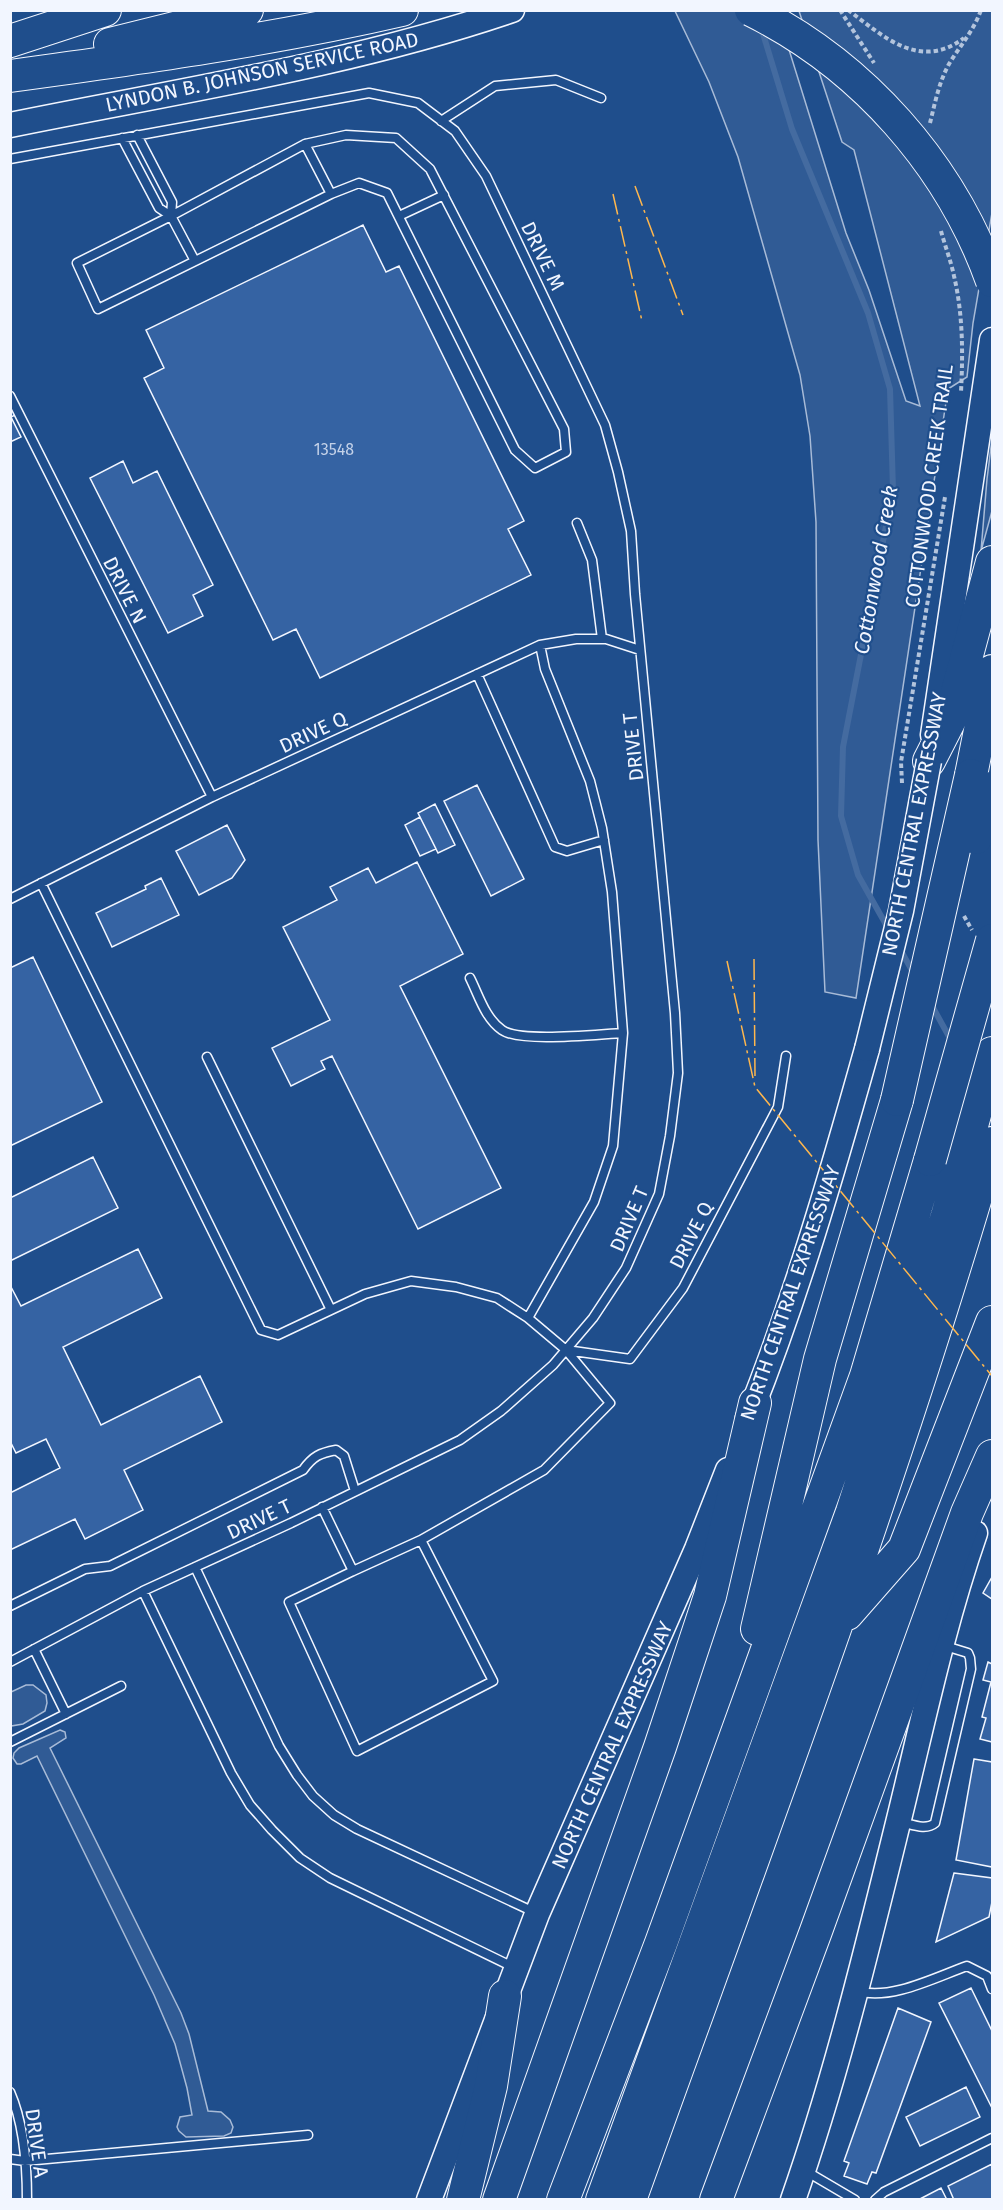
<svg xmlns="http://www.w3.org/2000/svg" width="1003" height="2210" viewBox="0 0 1003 2210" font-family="'Fira Sans',sans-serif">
<rect width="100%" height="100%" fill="#1f4e8c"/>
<path fill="#305b95" stroke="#a8bbd7" stroke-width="1.5" d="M 675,11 L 777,11 L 846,233 L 869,290 L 906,401 L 920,406 L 854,150 L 842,142 L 799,11 L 992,11 L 992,213 L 973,323 L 967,377 L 948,389 L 856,998 L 825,992 L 818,840 L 816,522 L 810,436 L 800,375 L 738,157 L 709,82 Z
M 992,439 L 992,511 L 981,551 L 987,479 Z
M 26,1685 L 33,1685 L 46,1695 L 47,1703 L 45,1711 L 23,1724 L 11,1726 L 11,1692 Z
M 60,1730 L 65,1732 L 66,1738 L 50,1748 L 181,2013 L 189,2034 L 208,2111 L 221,2112 L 230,2120 L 233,2127 L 231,2133 L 224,2136 L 186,2137 L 179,2131 L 177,2127 L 180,2117 L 192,2115 L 187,2088 L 175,2044 L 154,1995 L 37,1756 L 21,1764 L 17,1764 L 13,1758 L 14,1753 L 19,1748 Z"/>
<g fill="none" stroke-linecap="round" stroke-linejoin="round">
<path stroke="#446ba0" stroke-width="6" d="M 761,27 L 792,129 L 868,313 L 890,389 L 893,490 L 843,747 L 841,816 L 858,875 L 889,930
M 900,949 L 914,974
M 931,1004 L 952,1042"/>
</g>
<path fill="#3563a3" stroke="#f2f6ff" stroke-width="1.5" d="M 363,225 L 386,272 L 399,266 L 524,521 L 508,529 L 531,575 L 320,678 L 296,629 L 273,640 L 144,378 L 164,368 L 146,330 Z
M 10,396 L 19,413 L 11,417 L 21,437 L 10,442 Z
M 123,461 L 133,483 L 157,471 L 213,585 L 193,595 L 203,616 L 168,633 L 90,478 Z
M 477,785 L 524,879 L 491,896 L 444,801 Z
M 435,804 L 455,845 L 438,853 L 418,813 Z
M 420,817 L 436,849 L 420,856 L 405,825 Z
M 227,825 L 245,860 L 232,878 L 199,895 L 176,851 Z
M 417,862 L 463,954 L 400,986 L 501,1188 L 418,1229 L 332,1056 L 321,1061 L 325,1069 L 291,1086 L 272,1048 L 330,1020 L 283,927 L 337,900 L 330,887 L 368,868 L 376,883 Z
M 161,878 L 179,915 L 112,947 L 96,913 L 146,889 L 145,886 Z
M 33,957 L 102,1102 L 10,1146 L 10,968 Z
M 93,1157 L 118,1208 L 10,1261 L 10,1198 Z
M 138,1249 L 162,1298 L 63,1347 L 101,1425 L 200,1376 L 222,1422 L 124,1470 L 143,1510 L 85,1539 L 75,1519 L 10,1550 L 10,1493 L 60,1468 L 46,1439 L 16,1453 L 10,1441 L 10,1285 L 21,1306 Z
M 992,1577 L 992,1599 L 983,1593 Z
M 988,1662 L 992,1664 L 992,1742 L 980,1739 L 986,1718 L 982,1717 L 991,1682 L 983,1680 Z
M 974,1759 L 992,1762 L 992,1867 L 956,1860 Z
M 954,1873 L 992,1878 L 992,1902 L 989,1917 L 936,1942 Z
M 971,1988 L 992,2031 L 992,2108 L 939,2003 Z
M 898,2008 L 931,2022 L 876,2173 L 872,2172 L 867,2184 L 844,2176 L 849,2163 L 844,2161 Z
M 966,2087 L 980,2117 L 920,2146 L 906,2117 Z
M 992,2164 L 992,2199 L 954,2200 L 948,2186 Z
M 941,2188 L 947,2200 L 918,2200 Z"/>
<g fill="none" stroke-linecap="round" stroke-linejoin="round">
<defs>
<path id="service" d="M 441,121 L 495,86 L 556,80 L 601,98
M 137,135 L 172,202 L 171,216
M 122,138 L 159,208 L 171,216 L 195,261
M 305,144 L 346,135 L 396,138 L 430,169 L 564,429 L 566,452 L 535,468 L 515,450 L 387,193 L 359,183 L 331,194
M 305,144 L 331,194 L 98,309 L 77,263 L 171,216 Z
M 10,159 L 369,93 L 418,103 L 455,131 L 486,176 L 605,425 L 618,472 L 631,531 L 635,594 L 675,1013 L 678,1073 L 670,1136 L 659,1194 L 626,1268 L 593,1318 L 553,1365 L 501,1411 L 460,1440 L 291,1523 L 143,1591 L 10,1662
M 399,216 L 444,195
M 10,396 L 212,797
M 577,523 L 592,560 L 602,639
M 477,674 L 555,847 L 567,851 L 604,840
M 41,883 L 261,1330 L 278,1335 L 331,1310
M 10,899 L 212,797 L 540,645 L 576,639 L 606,639 L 640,650
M 470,978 C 479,996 485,1018 502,1030 C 520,1043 599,1034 623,1033
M 207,1057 L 331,1310 L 365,1294 L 411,1281 L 456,1287 L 497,1298 L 528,1318
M 566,1350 L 630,1359 L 683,1288 L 778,1107 L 786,1056
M 322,1507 L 353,1571 L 289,1602 L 357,1751 L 493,1681 L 421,1540 L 353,1571
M 421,1540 L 544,1470 L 610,1403 L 566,1350 L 528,1318 L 594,1202 L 613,1146 L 623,1033 L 612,892 L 602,828 L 590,781 L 545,669 L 540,645
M 195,1567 L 279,1746 L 297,1775 L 313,1796 L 334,1815 L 357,1829 L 534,1912
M 143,1591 L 231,1773 L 250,1805 L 272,1830 L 300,1858 L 330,1878 L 515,1968
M 10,1606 L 85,1569 L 110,1566 L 303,1470 C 313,1456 320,1453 336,1450 L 344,1456 L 355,1491
M 34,1649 L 66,1714
M 10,1742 L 121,1686
M 900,1822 C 911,1824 926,1831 935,1823 L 971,1669 L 970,1658 L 968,1653 L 942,1645
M 858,1991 C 890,2001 936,1977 967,1966 L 987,1976 L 992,1989
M 10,2092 C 24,2124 27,2165 27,2200
M 10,2159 L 25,2161 L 308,2135
M 804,2170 L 855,2200
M 875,2200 L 884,2192 L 992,2138"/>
<path id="secondary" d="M 10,125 C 177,91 351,65 512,10
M 933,735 L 992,340
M 748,1418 C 796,1298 832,1174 867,1049
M 429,2200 L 537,1914 L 697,1549 L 728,1470
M 793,2200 C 836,2077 867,1949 898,1823 C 922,1726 942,1628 975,1533"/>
<path id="motorway" d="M 10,41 L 105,10
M 110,44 L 247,10
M 10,76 C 142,58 272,40 402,10
M 929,761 L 949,722 L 992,562
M 971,775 L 992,671
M 847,1614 L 904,1549 L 992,1322
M 757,1629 L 820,1359 L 897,1100
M 463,2200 L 491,2086 L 505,1996
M 499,2200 L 660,1747 L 710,1596 L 755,1403
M 563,2200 L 661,1943 L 866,1376 L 930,1160
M 602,2200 L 852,1512 L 947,1216 L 992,1053
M 630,2200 C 756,1849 888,1500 992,1143
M 716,2200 L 816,1931 L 967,1513 L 992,1456"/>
</defs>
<use href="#service" stroke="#f2f6ff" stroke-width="11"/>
<use href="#secondary" stroke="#f2f6ff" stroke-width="27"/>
<use href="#motorway" stroke="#f2f6ff" stroke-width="34"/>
<path stroke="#b3c4dc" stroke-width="4" stroke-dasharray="4.5 3" stroke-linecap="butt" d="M 840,10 L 874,63
M 848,10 C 884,37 920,71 964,38
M 930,123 C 935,103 939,82 949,64 C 960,46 974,30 981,10
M 941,231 C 945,246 951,261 954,276 C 963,314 963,353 961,392
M 902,783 L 901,762 L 945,497
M 964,916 L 972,930"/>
<use href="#service" stroke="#1f4e8c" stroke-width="8"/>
<use href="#secondary" stroke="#1f4e8c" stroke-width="24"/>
<use href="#motorway" stroke="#1f4e8c" stroke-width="32"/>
<defs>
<path id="secondary-bridge" d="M 867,1049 L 901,911 L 929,761"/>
<path id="motorway-bridge" d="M 751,10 C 862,65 950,164 992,281
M 976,838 L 991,788
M 897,1100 L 971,775
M 930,1160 L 992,940"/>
</defs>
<use href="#secondary-bridge" stroke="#f2f6ff" stroke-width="27" stroke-linecap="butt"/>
<use href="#motorway-bridge" stroke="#f2f6ff" stroke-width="34" stroke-linecap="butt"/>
<use href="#secondary-bridge" stroke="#1f4e8c" stroke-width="24"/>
<use href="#motorway-bridge" stroke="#1f4e8c" stroke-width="32"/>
<path stroke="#ffb74d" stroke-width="1.5" stroke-dasharray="21 4.5 3 4.5" stroke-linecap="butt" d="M 635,186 L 683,315
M 613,194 L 642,321
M 754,959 L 755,1076
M 727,961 L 755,1087 L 992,1376"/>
</g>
<g text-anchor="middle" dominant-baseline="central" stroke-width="4.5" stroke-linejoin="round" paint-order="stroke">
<g font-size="16" fill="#c3d1e8">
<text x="334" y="449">13548</text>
</g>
<g font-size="20" fill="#f2f6ff" stroke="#1f4e8c">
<text transform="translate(262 72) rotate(-12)">LYNDON B. JOHNSON SERVICE ROAD</text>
<text transform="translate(543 256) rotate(64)">DRIVE M</text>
<text transform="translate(929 486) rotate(-82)">COTTONWOOD CREEK TRAIL</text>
<text transform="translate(125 590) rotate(63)">DRIVE N</text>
<text transform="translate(313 732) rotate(-25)">DRIVE Q</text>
<text transform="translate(633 747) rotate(-96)">DRIVE T</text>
<text transform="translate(914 824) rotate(-79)">NORTH CENTRAL EXPRESSWAY</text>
<text transform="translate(629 1219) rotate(-67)">DRIVE T</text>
<text transform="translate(691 1235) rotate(-63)">DRIVE Q</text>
<text transform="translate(790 1293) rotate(-71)">NORTH CENTRAL EXPRESSWAY</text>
<text transform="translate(259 1519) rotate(-25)">DRIVE T</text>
<text transform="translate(612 1745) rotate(-66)">NORTH CENTRAL EXPRESSWAY</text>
<text transform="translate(37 2143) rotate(82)">DRIVE A</text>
</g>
<g font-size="21" font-style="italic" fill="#f2f6ff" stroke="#1f4e8c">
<text transform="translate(876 570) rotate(-80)">Cottonwood Creek</text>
</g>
</g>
<rect width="1003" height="2210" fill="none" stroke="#f2f6ff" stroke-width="24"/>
</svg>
